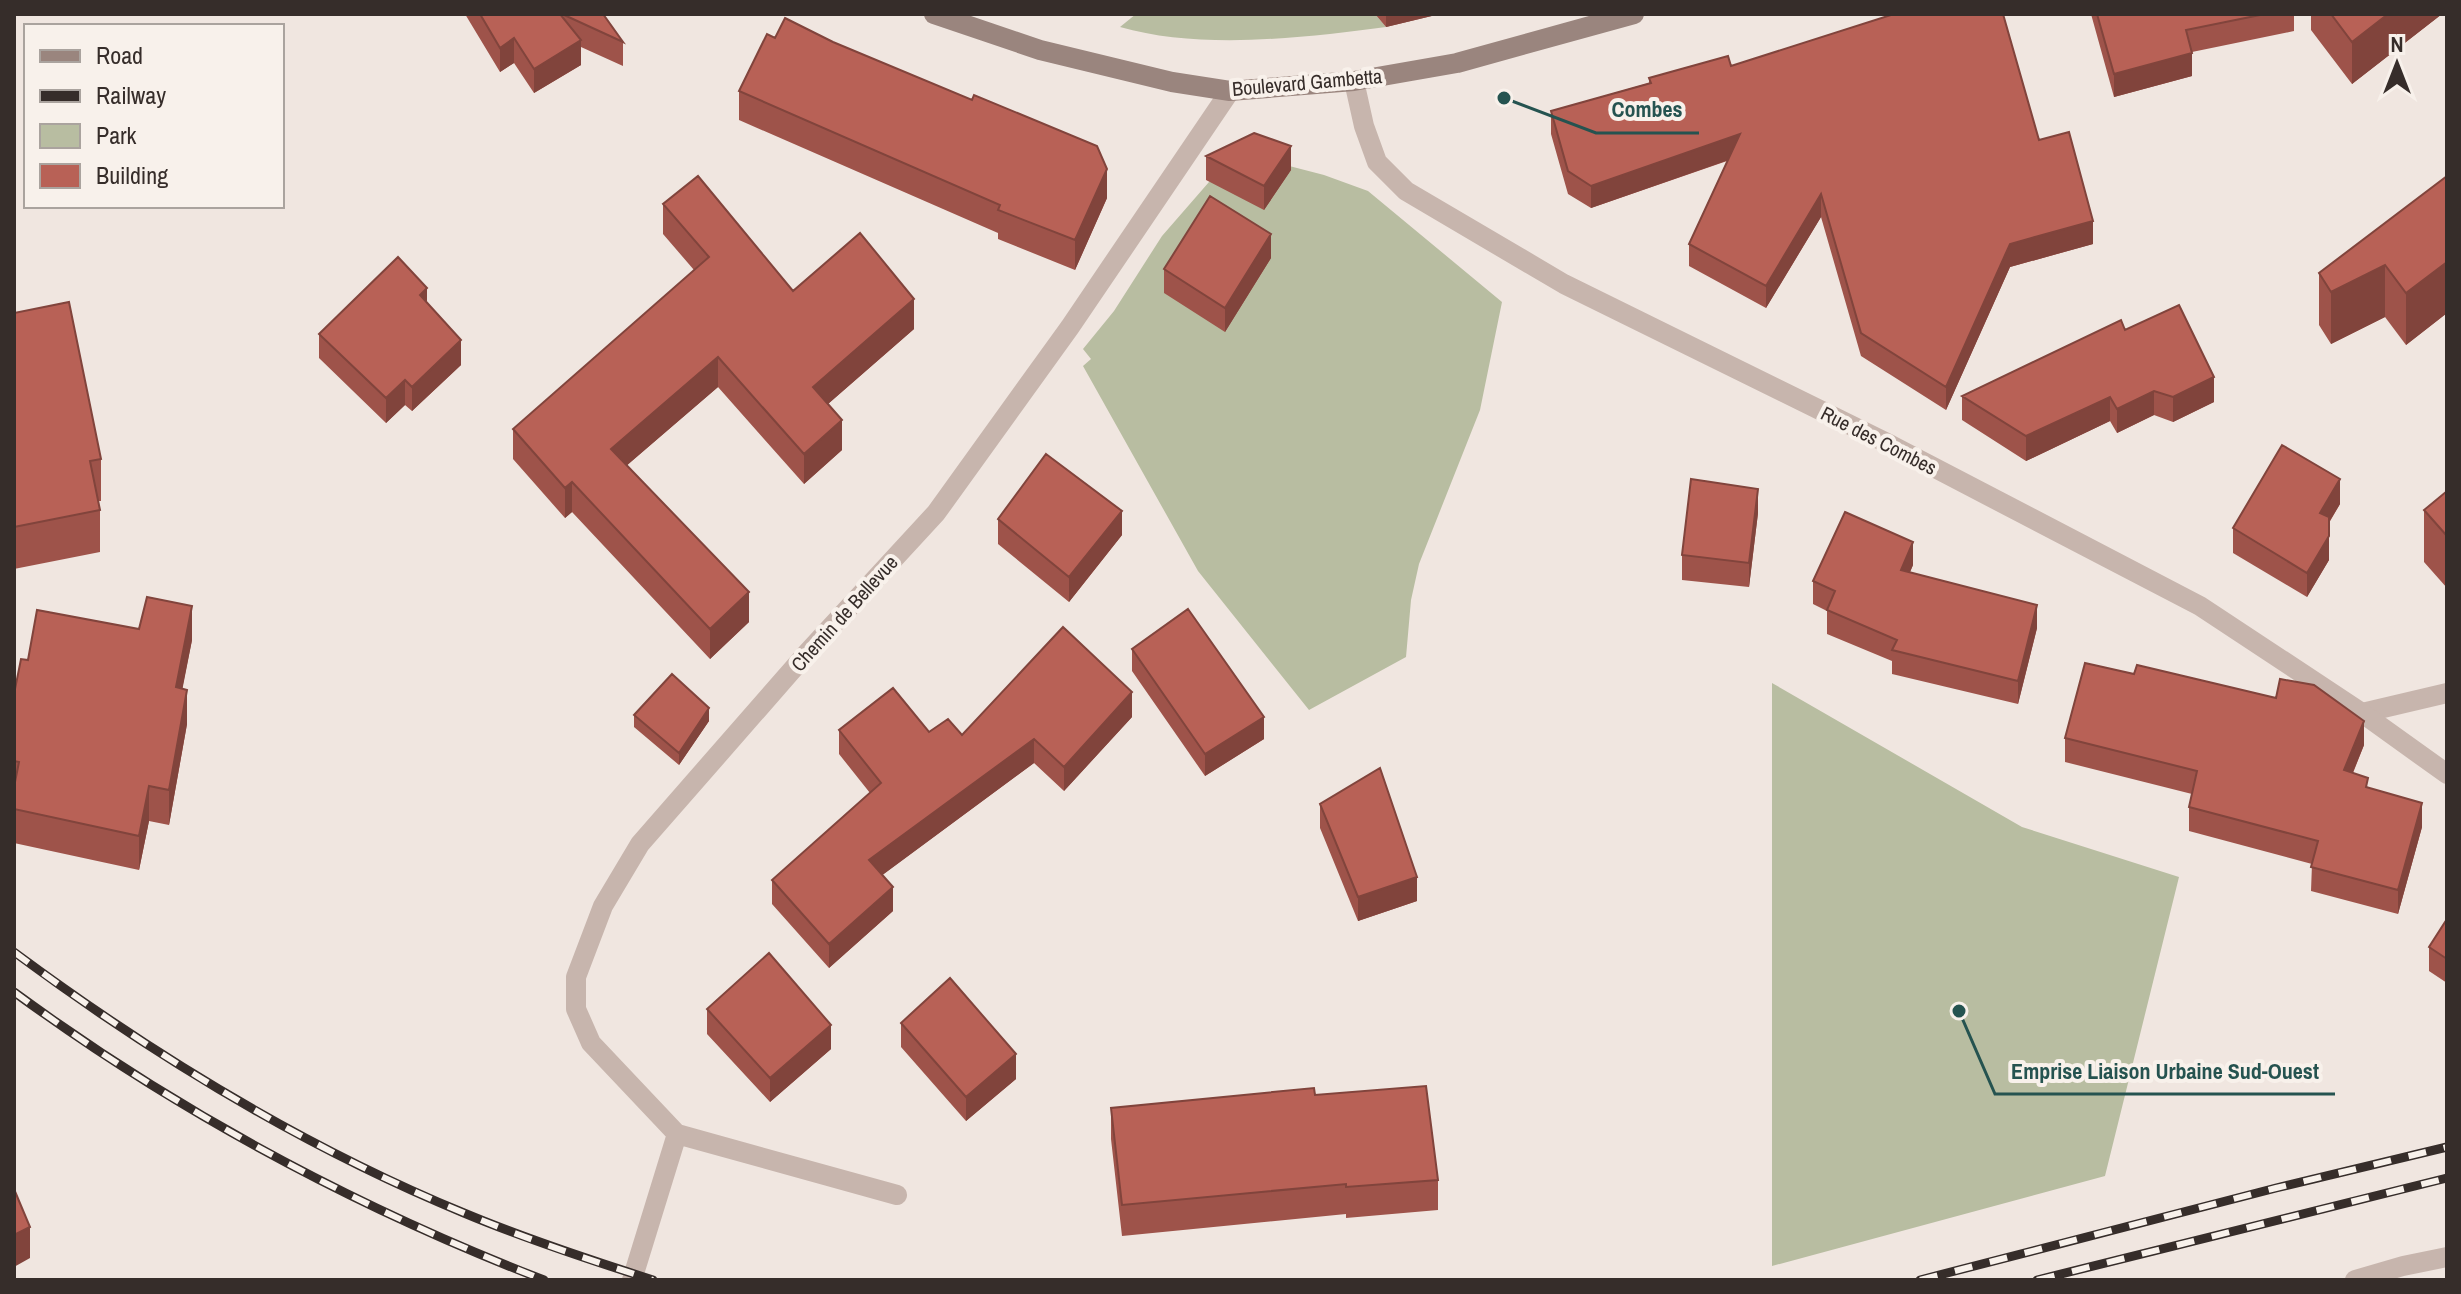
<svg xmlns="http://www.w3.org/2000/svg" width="2461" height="1294" viewBox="0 0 2461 1294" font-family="'Archivo Narrow',sans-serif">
<rect width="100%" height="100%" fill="#f0e6e0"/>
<path fill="#b8bda1" d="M 1136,14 L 1375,14 L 1386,27 C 1305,38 1199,50 1120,27 Z
M 1254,157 L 1324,175 L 1368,191 L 1502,302 L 1480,410 L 1419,564 L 1411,600 L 1406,657 L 1309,710 L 1198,571 L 1083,366 L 1091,359 L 1083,349 L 1114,311 L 1162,236 L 1209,182 Z
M 1772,683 L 2022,827 L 2179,877 L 2105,1176 L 1772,1266 Z"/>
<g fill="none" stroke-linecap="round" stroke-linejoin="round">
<path stroke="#c7b5ad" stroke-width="20" d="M 2362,713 L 2447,693"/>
<path stroke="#c7b5ad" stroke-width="20" d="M 1354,81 L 1364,126 L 1377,162 L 1406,191 L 1564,284 L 1891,445 L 2200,606 L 2362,713 L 2447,774
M 897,1195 L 677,1134 L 591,1043 L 576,1009 L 576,977 L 603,906 L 640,844 L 807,653 L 936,513 L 1070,327 L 1230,91
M 632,1280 L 677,1134
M 2355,1280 L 2403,1266 L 2447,1257"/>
<path stroke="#9a857e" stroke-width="20" d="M 934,14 L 1040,50 L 1172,82 L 1230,91 L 1354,81 L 1457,63 L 1634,14"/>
<defs>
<path id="rail" d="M 14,952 C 153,1055 304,1147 464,1213 C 526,1239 590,1260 653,1280
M 14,992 C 178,1112 355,1207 544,1280
M 1920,1280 L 2276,1188 L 2447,1147
M 2037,1280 L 2447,1178"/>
</defs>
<use href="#rail" stroke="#362d2a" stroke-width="9"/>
<use href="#rail" stroke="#f8f1eb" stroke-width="6" stroke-dasharray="18" stroke-linecap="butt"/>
</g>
<path fill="#9e534a" d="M 465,14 L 603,14 L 623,42 L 623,66 L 581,47 L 581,65 L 534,93 L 514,63 L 500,72 Z
M 1375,14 L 1440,14 L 1386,27 Z
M 2091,14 L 2294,14 L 2294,31 L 2192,52 L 2192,76 L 2114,97 Z
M 2311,14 L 2442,14 L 2352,84 L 2311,30 Z
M 1731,66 L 2039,140 L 2093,244 L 2010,267 L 1946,410 L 1861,356 L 1821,217 L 1766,308 L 1689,266 L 1689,244 L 1727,161 L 1591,208 L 1568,194 L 1551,134 L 1551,111 L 1649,83 L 1649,78 Z
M 739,91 L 1107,198 L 1075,270 L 998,239 L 998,233 L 739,120 Z
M 1206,156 L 1291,170 L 1264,210 L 1206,180 Z
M 2447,176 L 2447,313 L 2406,345 L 2385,317 L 2331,344 L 2319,325 L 2319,273 Z
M 663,204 L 793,291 L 914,329 L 828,404 L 842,450 L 804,484 L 718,387 L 626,466 L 749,622 L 710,659 L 572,512 L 565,518 L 513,459 L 513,429 L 694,270 L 663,234 Z
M 1271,258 L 1225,332 L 1164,293 L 1164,269 Z
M 427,303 L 461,365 L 412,411 L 405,405 L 386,423 L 319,358 L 319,334 Z
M 14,313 L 101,459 L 101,501 L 98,501 L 100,510 L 100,552 L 14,569 Z
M 2125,330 L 2214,402 L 2173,422 L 2154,415 L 2117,433 L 2110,421 L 2026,461 L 1962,420 L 1962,396 Z
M 2447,491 L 2447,588 L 2424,562 L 2424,510 Z
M 2340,504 L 2329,523 L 2329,560 L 2307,597 L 2233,553 L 2233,528 Z
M 1758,513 L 1749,587 L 1682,580 L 1682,555 Z
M 998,519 L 1122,535 L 1069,602 L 998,544 Z
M 1913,565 L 1910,572 L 2037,628 L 2018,704 L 1892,674 L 1892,661 L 1827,634 L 1827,611 L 1813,604 L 1813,581 Z
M 192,640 L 182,689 L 187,724 L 169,825 L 149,821 L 139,870 L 14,843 L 14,694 L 28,660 Z
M 1132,649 L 1264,739 L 1205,776 L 1132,671 Z
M 2134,674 L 2364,745 L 2353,773 L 2368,787 L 2422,827 L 2398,914 L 2311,891 L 2312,864 L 2189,831 L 2189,807 L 2192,794 L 2065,762 L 2065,738 Z
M 634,715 L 709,721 L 679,765 L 634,727 Z
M 1132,717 L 1064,791 L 1034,763 L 882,875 L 893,911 L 829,968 L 772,904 L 772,880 L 870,793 L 839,754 L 839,730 L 929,732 L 962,735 Z
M 1320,804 L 1417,901 L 1358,921 L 1320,828 Z
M 2447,919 L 2447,983 L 2429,971 L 2429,947 Z
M 707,1009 L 831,1049 L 770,1102 L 707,1034 Z
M 901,1023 L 1016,1079 L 966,1121 L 901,1047 Z
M 1315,1095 L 1438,1180 L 1438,1210 L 1346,1218 L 1346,1214 L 1122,1236 L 1111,1139 L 1111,1108 Z"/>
<path fill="#81443c" d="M 1386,14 L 1440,14 L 1386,27 Z
M 2388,14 L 2442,14 L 2352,84 L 2352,42 Z
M 514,38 L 514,63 L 500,72 L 500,48 Z
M 581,40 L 581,65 L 534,93 L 534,69 Z
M 2192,53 L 2192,76 L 2114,97 L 2114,74 Z
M 1740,134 L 1740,156 L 1591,208 L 1591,186 Z
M 1291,146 L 1291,170 L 1264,210 L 1264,186 Z
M 1107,169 L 1107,198 L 1075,270 L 1075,240 Z
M 1821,194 L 1821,217 L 1766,308 L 1766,286 Z
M 2093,221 L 2093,244 L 2010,267 L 1946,410 L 1946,387 L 2010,244 Z
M 1271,234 L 1271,258 L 1225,332 L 1225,308 Z
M 2447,262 L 2447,313 L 2406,345 L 2406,293 Z
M 2385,265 L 2385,317 L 2331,344 L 2331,292 Z
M 427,288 L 427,312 L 420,295 Z
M 914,299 L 914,329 L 813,417 L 813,387 Z
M 461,340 L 461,365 L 412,411 L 412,387 Z
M 718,357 L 718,387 L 611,479 L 611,449 Z
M 2214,377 L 2214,402 L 2173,422 L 2173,397 Z
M 405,380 L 405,405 L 386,423 L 386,398 Z
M 2154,391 L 2154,415 L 2117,433 L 2117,409 Z
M 2110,397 L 2110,421 L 2026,461 L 2026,436 Z
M 842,420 L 842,450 L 804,484 L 804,454 Z
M 2340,479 L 2340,504 L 2320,537 L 2320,513 Z
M 572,482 L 572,512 L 565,518 L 565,488 Z
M 1758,489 L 1758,513 L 1749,587 L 1749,563 Z
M 1122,511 L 1122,535 L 1069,602 L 1069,577 Z
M 2329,536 L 2329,560 L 2307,597 L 2307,573 Z
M 1913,542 L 1913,565 L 1901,593 L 1901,570 Z
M 749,592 L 749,622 L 710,659 L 710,629 Z
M 2037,605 L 2037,628 L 2018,704 L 2018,681 Z
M 192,606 L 192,640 L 176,722 L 176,687 Z
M 187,690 L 187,724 L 169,825 L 169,790 Z
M 1132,692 L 1132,717 L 1064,791 L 1064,767 Z
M 709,708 L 709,721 L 679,765 L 679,753 Z
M 1264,717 L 1264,739 L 1205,776 L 1205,754 Z
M 2364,721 L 2364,745 L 2344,794 L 2344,770 Z
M 1034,739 L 1034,763 L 869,885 L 869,860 Z
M 149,786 L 149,821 L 139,870 L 139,836 Z
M 2422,803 L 2422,827 L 2398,914 L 2398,890 Z
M 1417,877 L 1417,901 L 1358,921 L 1358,897 Z
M 893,887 L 893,911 L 829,968 L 829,944 Z
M 831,1025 L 831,1049 L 770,1102 L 770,1078 Z
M 1016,1054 L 1016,1079 L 966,1121 L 966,1097 Z
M 30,1227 L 30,1258 L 14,1267 L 14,1235 Z"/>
<path fill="#b86156" stroke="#81443c" stroke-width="2" d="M 480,14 L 560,14 L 581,40 L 534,69 L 514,38 L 500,48 Z
M 562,14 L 603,14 L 623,42 Z
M 1894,14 L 2003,14 L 2039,140 L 2069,132 L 2093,221 L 2010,244 L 1946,387 L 1861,333 L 1821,194 L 1766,286 L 1689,244 L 1740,134 L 1591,186 L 1568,171 L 1551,111 L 1651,83 L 1649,78 L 1728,56 L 1731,66 Z
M 2097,14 L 2265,14 L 2186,30 L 2192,53 L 2114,74 Z
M 2331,14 L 2388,14 L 2352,42 Z
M 785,18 L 833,42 L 972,100 L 974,95 L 1097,146 L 1107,169 L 1075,240 L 998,210 L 1000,205 L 739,91 L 767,34 L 775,38 Z
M 1254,133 L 1291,146 L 1264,186 L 1206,156 Z
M 698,176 L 793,291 L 860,233 L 914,299 L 813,387 L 842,420 L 804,454 L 718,357 L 611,449 L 749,592 L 710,629 L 572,482 L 565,488 L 513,429 L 709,257 L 663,204 Z
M 2447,176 L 2447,262 L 2406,293 L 2385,265 L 2331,292 L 2319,273 Z
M 1210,196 L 1271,234 L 1225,308 L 1164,269 Z
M 398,257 L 427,288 L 420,295 L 461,340 L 412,387 L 405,380 L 386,398 L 319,334 Z
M 69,302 L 101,459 L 90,461 L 100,510 L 14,527 L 14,313 Z
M 2179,305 L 2214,377 L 2173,397 L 2154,391 L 2117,409 L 2110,397 L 2026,436 L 1962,396 L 2121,320 L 2125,330 Z
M 2282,445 L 2340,479 L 2320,513 L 2329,517 L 2329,536 L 2307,573 L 2233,528 Z
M 1046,454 L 1122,511 L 1069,577 L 998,519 Z
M 1691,479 L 1758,489 L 1749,563 L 1682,555 Z
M 2447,491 L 2447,536 L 2424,510 Z
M 1845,512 L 1913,542 L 1901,570 L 2037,605 L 2018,681 L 1892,650 L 1897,640 L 1827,610 L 1835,591 L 1813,581 Z
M 147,597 L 192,606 L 176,687 L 187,690 L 169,790 L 149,786 L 139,836 L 14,809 L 14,787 L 19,762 L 14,761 L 14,694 L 21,659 L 28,660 L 37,610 L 139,629 Z
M 1188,609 L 1264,717 L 1205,754 L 1132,649 Z
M 1063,627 L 1132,692 L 1064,767 L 1034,739 L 869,860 L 893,887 L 829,944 L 772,880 L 881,783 L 839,730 L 893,688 L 929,732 L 948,719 L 962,735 Z
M 2085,663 L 2134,674 L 2137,665 L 2276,698 L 2280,679 L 2314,685 L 2364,721 L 2344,770 L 2368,778 L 2366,787 L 2422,803 L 2398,890 L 2311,867 L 2318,841 L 2189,807 L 2197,771 L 2065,738 Z
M 672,674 L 709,708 L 679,753 L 634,715 Z
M 1380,768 L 1417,877 L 1358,897 L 1320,804 Z
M 2447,919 L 2447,959 L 2429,947 Z
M 769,953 L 831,1025 L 770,1078 L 707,1009 Z
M 950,978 L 1016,1054 L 966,1097 L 901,1023 Z
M 1426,1086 L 1438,1180 L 1346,1187 L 1346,1184 L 1122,1205 L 1111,1108 L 1314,1088 L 1315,1095 Z
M 14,1189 L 30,1227 L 14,1235 Z"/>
<g text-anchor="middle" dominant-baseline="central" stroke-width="8" stroke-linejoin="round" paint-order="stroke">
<g font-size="20" fill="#362d2a" stroke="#f8f1eb">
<text transform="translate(1307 82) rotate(-5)">Boulevard Gambetta</text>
<text transform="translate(1879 440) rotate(27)">Rue des Combes</text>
<text transform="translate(844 613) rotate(-48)">Chemin de Bellevue</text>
</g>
</g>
<path fill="none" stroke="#255350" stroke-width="3" d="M1504 98L1596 133H1699M1959 1011L1995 1094H2335"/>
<g fill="#255350" stroke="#f8f1eb" stroke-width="3">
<circle cx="1504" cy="98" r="8"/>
<circle cx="1959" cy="1011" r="8"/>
</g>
<g font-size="22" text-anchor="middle" font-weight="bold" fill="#255350" stroke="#f8f1eb" stroke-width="8" stroke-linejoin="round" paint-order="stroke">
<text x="1647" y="117">Combes</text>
<text x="2165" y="1079">Emprise Liaison Urbaine Sud-Ouest</text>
</g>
<rect width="2461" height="1294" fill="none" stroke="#362d2a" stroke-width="32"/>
<rect x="24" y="24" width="260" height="184" fill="#f8f1eb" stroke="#aaa39e" stroke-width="2"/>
<rect x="40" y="50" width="40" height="12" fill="#9a857e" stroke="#aaa39e" stroke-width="2"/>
<text x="96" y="64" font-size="24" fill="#362d2a">Road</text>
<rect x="40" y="90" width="40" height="12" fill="#362d2a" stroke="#aaa39e" stroke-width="2"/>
<text x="96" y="104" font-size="24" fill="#362d2a">Railway</text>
<rect x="40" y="124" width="40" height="24" fill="#b8bda1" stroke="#aaa39e" stroke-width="2"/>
<text x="96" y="144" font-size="24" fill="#362d2a">Park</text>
<rect x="40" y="164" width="40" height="24" fill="#b86156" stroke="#aaa39e" stroke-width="2"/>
<text x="96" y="184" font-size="24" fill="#362d2a">Building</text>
<g transform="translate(2397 64)" stroke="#f8f1eb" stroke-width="6" paint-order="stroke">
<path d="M0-6L14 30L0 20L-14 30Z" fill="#362d2a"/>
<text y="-12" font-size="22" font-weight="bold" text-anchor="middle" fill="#362d2a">N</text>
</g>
</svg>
